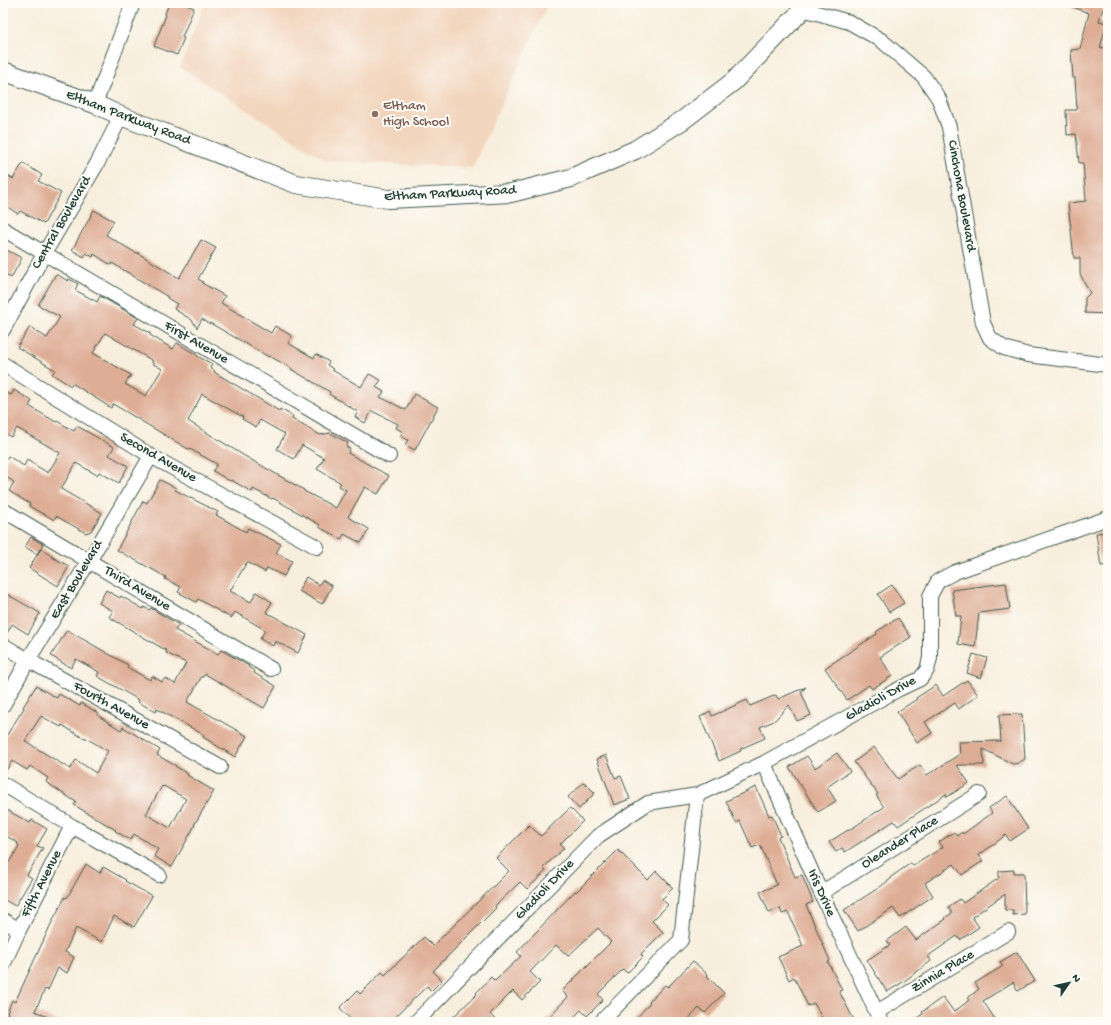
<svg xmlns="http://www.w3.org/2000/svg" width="1111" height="1025" viewBox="0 0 1111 1025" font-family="'Gochi Hand',sans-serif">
<rect width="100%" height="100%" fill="#fdfcf7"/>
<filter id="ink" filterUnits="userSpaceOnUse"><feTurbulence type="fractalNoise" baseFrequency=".025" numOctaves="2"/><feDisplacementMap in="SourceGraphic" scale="8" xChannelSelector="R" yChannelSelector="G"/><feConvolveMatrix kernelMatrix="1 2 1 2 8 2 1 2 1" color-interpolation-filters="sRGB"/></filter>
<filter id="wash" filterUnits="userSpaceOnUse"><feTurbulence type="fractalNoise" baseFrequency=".012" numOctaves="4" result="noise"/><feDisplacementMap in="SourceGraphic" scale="16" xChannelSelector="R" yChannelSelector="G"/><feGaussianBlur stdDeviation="0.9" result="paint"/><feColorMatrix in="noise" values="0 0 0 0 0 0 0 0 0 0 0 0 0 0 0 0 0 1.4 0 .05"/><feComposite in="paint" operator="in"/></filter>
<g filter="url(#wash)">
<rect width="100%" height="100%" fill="#f8eedd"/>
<path fill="#f2d5bd" d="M 205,3 L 548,3 L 472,168 L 327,161 L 180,67 Z"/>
<g id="blocks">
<path fill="#dead95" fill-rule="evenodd" d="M 169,3 L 182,3 L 194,8 L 182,37 L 184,38 L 177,55 L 154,46 L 166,15 L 165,14 Z
M 1067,3 L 1105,3 L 1099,21 L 1107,23 L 1100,48 L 1108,47 L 1108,133 L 1105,133 L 1108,174 L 1108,314 L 1085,313 L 1085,298 L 1090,293 L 1080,274 L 1080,258 L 1074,258 L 1068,203 L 1086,201 L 1083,163 L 1079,163 L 1076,134 L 1067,135 L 1066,110 L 1077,110 L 1075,78 L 1073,78 L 1071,50 L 1080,49 L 1089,13 L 1067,5 Z
M 23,163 L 42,175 L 38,181 L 61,193 L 44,224 L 20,211 L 18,214 L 3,204 L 3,173 L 13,179 Z
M 94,210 L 114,221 L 106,235 L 136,253 L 136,252 L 179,278 L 201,240 L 216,248 L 198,279 L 203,282 L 202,283 L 225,296 L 221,303 L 271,333 L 275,326 L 292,336 L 288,343 L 314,358 L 316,354 L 329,362 L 327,365 L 333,369 L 332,370 L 361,387 L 369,374 L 381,380 L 376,387 L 384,392 L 380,397 L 406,410 L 414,394 L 438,407 L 415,450 L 405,445 L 408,440 L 400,436 L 403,432 L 396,428 L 398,424 L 372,411 L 365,423 L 355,417 L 358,412 L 329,394 L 330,392 L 291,369 L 290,367 L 269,356 L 269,357 L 210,323 L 210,324 L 202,319 L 197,328 L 192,320 L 174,309 L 177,304 L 167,298 L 168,297 L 112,263 L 111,265 L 94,254 L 93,257 L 86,253 L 84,257 L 72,250 Z
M 3,248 L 22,258 L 11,278 L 3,273 Z
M 56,274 L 68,281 L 69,279 L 78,284 L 75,290 L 97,302 L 100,296 L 138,318 L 134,324 L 150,333 L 150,335 L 173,349 L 177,343 L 197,355 L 197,356 L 212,364 L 210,368 L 215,371 L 214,372 L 279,411 L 280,409 L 293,416 L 292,419 L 320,435 L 330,433 L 348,443 L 346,447 L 350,449 L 348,453 L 389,476 L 378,494 L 365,487 L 348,517 L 369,529 L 361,543 L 344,534 L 341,539 L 319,527 L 320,525 L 273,498 L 272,499 L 253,489 L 252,492 L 231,480 L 230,481 L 213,471 L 217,464 L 188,448 L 188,449 L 113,404 L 111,408 L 72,383 L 71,386 L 52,374 L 55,370 L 17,347 L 30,327 L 47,338 L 60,317 L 38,305 ZM 105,333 L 153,361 L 152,363 L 162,369 L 146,396 L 125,384 L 131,375 L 93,353 ZM 202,394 L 243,417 L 242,419 L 256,427 L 260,420 L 285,434 L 277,449 L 294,459 L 302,445 L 324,458 L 317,469 L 341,483 L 339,486 L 346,490 L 336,508 L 304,491 L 304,490 L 243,455 L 188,421 Z
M 14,390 L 32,401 L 29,406 L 56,422 L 57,421 L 74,431 L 77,426 L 114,447 L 109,455 L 128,466 L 119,483 L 99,472 L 97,475 L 76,463 L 61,489 L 102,513 L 91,531 L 86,533 L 56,516 L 54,520 L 46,515 L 45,515 L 29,506 L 30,504 L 9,491 L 14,482 L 3,475 L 3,465 L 8,456 L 24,466 L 27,460 L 48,473 L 60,453 L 17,428 L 11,437 L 3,432 L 3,391 L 11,395 Z
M 160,480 L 176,488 L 175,490 L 218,512 L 216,515 L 246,532 L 248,528 L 281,544 L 276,553 L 292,561 L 284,576 L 267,568 L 265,572 L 247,562 L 230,591 L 251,602 L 256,592 L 272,602 L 266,612 L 307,635 L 298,653 L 275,641 L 273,646 L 260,639 L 265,630 L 235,612 L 231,618 L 198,599 L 196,602 L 178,592 L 181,587 L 165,579 L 166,577 L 117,550 L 143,501 L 147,503 Z
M 1108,532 L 1108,565 L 1101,566 L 1096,533 Z
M 31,537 L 43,544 L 37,554 L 25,547 Z
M 41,549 L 52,556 L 52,557 L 69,566 L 58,586 L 29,568 Z
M 306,577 L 319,585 L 322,580 L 332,586 L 322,604 L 299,591 Z
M 1006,583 L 1010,609 L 979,613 L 975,647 L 958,644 L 961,616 L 956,616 L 952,590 Z
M 892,585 L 904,603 L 889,612 L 878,594 Z
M 106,590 L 120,598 L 121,596 L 143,609 L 144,607 L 149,610 L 151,608 L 179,625 L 175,630 L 218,654 L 221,650 L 249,666 L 248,667 L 255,671 L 254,673 L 276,686 L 264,708 L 205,674 L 203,677 L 202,676 L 187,702 L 247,736 L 235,757 L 203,737 L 204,735 L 157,709 L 156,712 L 138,702 L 139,700 L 97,676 L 99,672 L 76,659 L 71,668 L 51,656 L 67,630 L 128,665 L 127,667 L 150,680 L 152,676 L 162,682 L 165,678 L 175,684 L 186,663 L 166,653 L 167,651 L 109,617 L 113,611 L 99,603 Z
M 3,592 L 40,613 L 28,634 L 12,624 L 5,637 L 3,637 Z
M 898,618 L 911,637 L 880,657 L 892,676 L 872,689 L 869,685 L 847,700 L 825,668 L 877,634 L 876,632 Z
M 973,654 L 987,658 L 981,678 L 967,673 Z
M 967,680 L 978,695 L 959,709 L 955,703 L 925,722 L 932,733 L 917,743 L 897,712 L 917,699 L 916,698 L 936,685 L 943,696 Z
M 36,686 L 57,698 L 59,694 L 80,706 L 81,703 L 98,713 L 97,715 L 121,730 L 123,727 L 160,750 L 157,755 L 176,766 L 175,766 L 188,774 L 187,775 L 214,791 L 194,825 L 195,825 L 172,867 L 154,856 L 158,849 L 134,834 L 131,840 L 115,831 L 116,830 L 74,805 L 76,802 L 46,782 L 48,778 L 30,766 L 27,770 L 12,761 L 3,775 L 3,741 L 24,708 L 23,707 ZM 41,716 L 61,727 L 62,725 L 83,738 L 84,737 L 108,751 L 96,773 L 76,760 L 70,769 L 25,741 ZM 162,786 L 164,787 L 164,786 L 186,799 L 170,828 L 146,814 Z
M 806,687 L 801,692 L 811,715 L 797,721 L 789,705 L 774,721 L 760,727 L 765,738 L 740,749 L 741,751 L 719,761 L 700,717 L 710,711 L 712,716 L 747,700 L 750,706 L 776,695 L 778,699 Z
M 1022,714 L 1025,759 L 1018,763 L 1013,764 L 983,749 L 984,765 L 957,765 L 969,783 L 947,797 L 946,794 L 898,826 L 894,821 L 845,852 L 842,848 L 836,852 L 829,842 L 848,830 L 848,831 L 884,807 L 876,795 L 878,794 L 854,762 L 874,747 L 898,779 L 920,765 L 927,775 L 960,754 L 959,742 L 1001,741 L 999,715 Z
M 837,753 L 850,771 L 827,787 L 836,801 L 818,812 L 789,767 L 807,756 L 815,768 Z
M 606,755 L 615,778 L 621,776 L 630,799 L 614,805 L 597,759 Z
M 584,782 L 595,793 L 579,809 L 568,797 Z
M 756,787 L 769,816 L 772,815 L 781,836 L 778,837 L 795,877 L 802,875 L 813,902 L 806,905 L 830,961 L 828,962 L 842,990 L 839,991 L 855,1022 L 824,1022 L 814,1003 L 808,1006 L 794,977 L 789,980 L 778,957 L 803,946 L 788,912 L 782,914 L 780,908 L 769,913 L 760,892 L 777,885 L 760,845 L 752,848 L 740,821 L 736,823 L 726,801 Z
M 1007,796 L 1028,829 L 1010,841 L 1006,835 L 979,855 L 983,861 L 962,875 L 954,864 L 925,883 L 933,896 L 900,918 L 893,908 L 858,931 L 844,910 L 880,887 L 892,878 L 891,877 L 911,863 L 913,866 L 943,847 L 939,842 L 954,832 L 957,836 L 962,832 L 963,834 L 992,813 L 989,808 Z
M 3,808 L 30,823 L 32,820 L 47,829 L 37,846 L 43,848 L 27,875 L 32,878 L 15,906 L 3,899 L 3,872 L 19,846 L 17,844 L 18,843 L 3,834 Z
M 570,808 L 583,821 L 560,844 L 564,848 L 543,868 L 546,871 L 527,889 L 520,882 L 495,906 L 496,908 L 433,971 L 442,980 L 431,991 L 427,986 L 390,1022 L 353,1022 L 340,1008 L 357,991 L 360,994 L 382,972 L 385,975 L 424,937 L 433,946 L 509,871 L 496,858 L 529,825 L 541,836 Z
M 618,850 L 648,880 L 656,871 L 673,888 L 662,899 L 668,905 L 652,921 L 663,932 L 641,954 L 643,957 L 627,973 L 623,969 L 598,994 L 603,1000 L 587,1016 L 581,1010 L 569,1022 L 544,1022 L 568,997 L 562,991 L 611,942 L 598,928 L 568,956 L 556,945 L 530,972 L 540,982 L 522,1000 L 513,991 L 490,1014 L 497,1022 L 448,1022 L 477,994 L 476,993 L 491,977 L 495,981 L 521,956 L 517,952 L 575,891 L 576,892 Z
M 86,864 L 100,873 L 103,867 L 126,880 L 125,881 L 152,896 L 134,927 L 114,916 L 102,942 L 76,928 L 65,952 L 74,957 L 67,973 L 58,968 L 48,990 L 45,989 L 35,1011 L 58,1022 L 5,1022 L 8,1013 L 7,1013 L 12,1000 L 15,1002 L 51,924 L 65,897 L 67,898 Z
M 1014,870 L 1014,873 L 1024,873 L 1025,914 L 1013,915 L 1013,910 L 1005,910 L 1005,894 L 972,917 L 979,927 L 960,940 L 957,936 L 928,956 L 931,961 L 903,982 L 887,992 L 867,960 L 890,945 L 887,941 L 906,927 L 916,940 L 946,919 L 945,918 L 952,913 L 948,907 L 960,899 L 963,903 L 999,878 L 999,871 Z
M 1017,952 L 1035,981 L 1018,991 L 1013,982 L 983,1001 L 997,1022 L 910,1022 L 923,1014 L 922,1012 L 943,997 L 954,1012 L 968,1001 L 969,997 L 979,989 L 975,983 L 1003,966 L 1000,962 Z
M 693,961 L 708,975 L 707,976 L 724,993 L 705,1013 L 699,1008 L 686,1022 L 633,1022 L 650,1003 L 649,1002 L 665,985 L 668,987 Z"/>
</g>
</g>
<g filter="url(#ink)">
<use href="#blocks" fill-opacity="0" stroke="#40584d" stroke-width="1"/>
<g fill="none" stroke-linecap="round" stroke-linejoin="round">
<defs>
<path id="minor" d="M 803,9 L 849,22 L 881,40 L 924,77 L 939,99 L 949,127 L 983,323 L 990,338 L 1004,348 L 1028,355 L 1108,365
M 95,104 L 133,3
M 3,229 L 389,456
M 3,330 L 44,254 L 98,162 L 121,116
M 3,364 L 151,456 L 317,547
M 3,510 L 271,669
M 3,645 L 28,660 L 220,767
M 3,705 L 28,660 L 89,561 L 151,456
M 764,763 L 821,893 L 881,1022
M 3,784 L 72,826 L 159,875
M 821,893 L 979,794
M 3,920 L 19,930
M 3,965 L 19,930 L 72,826
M 877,1012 L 1008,932
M 416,1022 L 598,836 L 648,803 L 697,795 L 764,763 L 897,690 L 920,679 L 927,670 L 930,658 L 930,596 L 938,581 L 955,572 L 1108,518
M 601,1022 L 681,940 L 697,795"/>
<path id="tertiary" d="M 3,71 L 95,104 L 121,116 L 296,184 L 388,199 L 511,193 L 571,178 L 635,150 L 683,120 L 734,81 L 809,3"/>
</defs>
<use href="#minor" stroke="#40584d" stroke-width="16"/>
<use href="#tertiary" stroke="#40584d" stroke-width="20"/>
<use href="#minor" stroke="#fff" stroke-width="14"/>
<use href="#tertiary" stroke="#fff" stroke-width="18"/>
</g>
</g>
<circle fill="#8d6e63" stroke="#fdfcf7" stroke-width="1.5" cx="375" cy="114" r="4"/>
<g text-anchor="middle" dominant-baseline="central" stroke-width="4" stroke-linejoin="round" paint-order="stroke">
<g font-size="14" fill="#785e54" stroke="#fdfcf7" text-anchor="start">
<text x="383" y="106">Eltham<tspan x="383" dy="16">High School</tspan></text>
</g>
<g font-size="14" fill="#1f3d34" stroke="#fdfcf7">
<text transform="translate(128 118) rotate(21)">Eltham Parkway Road</text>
<text transform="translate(450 194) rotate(-3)">Eltham Parkway Road</text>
<text transform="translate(961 196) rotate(80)">Cinchona Boulevard</text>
<text transform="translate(62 223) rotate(-60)">Central Boulevard</text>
<text transform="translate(196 343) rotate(30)">First Avenue</text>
<text transform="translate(158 458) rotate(30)">Second Avenue</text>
<text transform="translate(77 580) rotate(-59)">East Boulevard</text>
<text transform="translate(137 589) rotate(31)">Third Avenue</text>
<text transform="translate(881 699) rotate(-29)">Gladioli Drive</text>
<text transform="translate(111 706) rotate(29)">Fourth Avenue</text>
<text transform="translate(900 843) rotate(-32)">Oleander Place</text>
<text transform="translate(42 884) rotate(-63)">Fifth Avenue</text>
<text transform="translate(545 890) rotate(-46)">Gladioli Drive</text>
<text transform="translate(821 893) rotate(66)">Iris Drive</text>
<text transform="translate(943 972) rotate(-31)">Zinnia Place</text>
</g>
</g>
<rect width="1111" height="1025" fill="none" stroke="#fdfcf7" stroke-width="16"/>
<g transform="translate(1069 983) rotate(56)" stroke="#fdfcf7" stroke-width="3" paint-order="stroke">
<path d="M0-3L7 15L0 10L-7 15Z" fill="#1f3d34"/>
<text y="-6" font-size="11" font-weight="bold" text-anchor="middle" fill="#1f3d34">N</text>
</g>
</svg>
